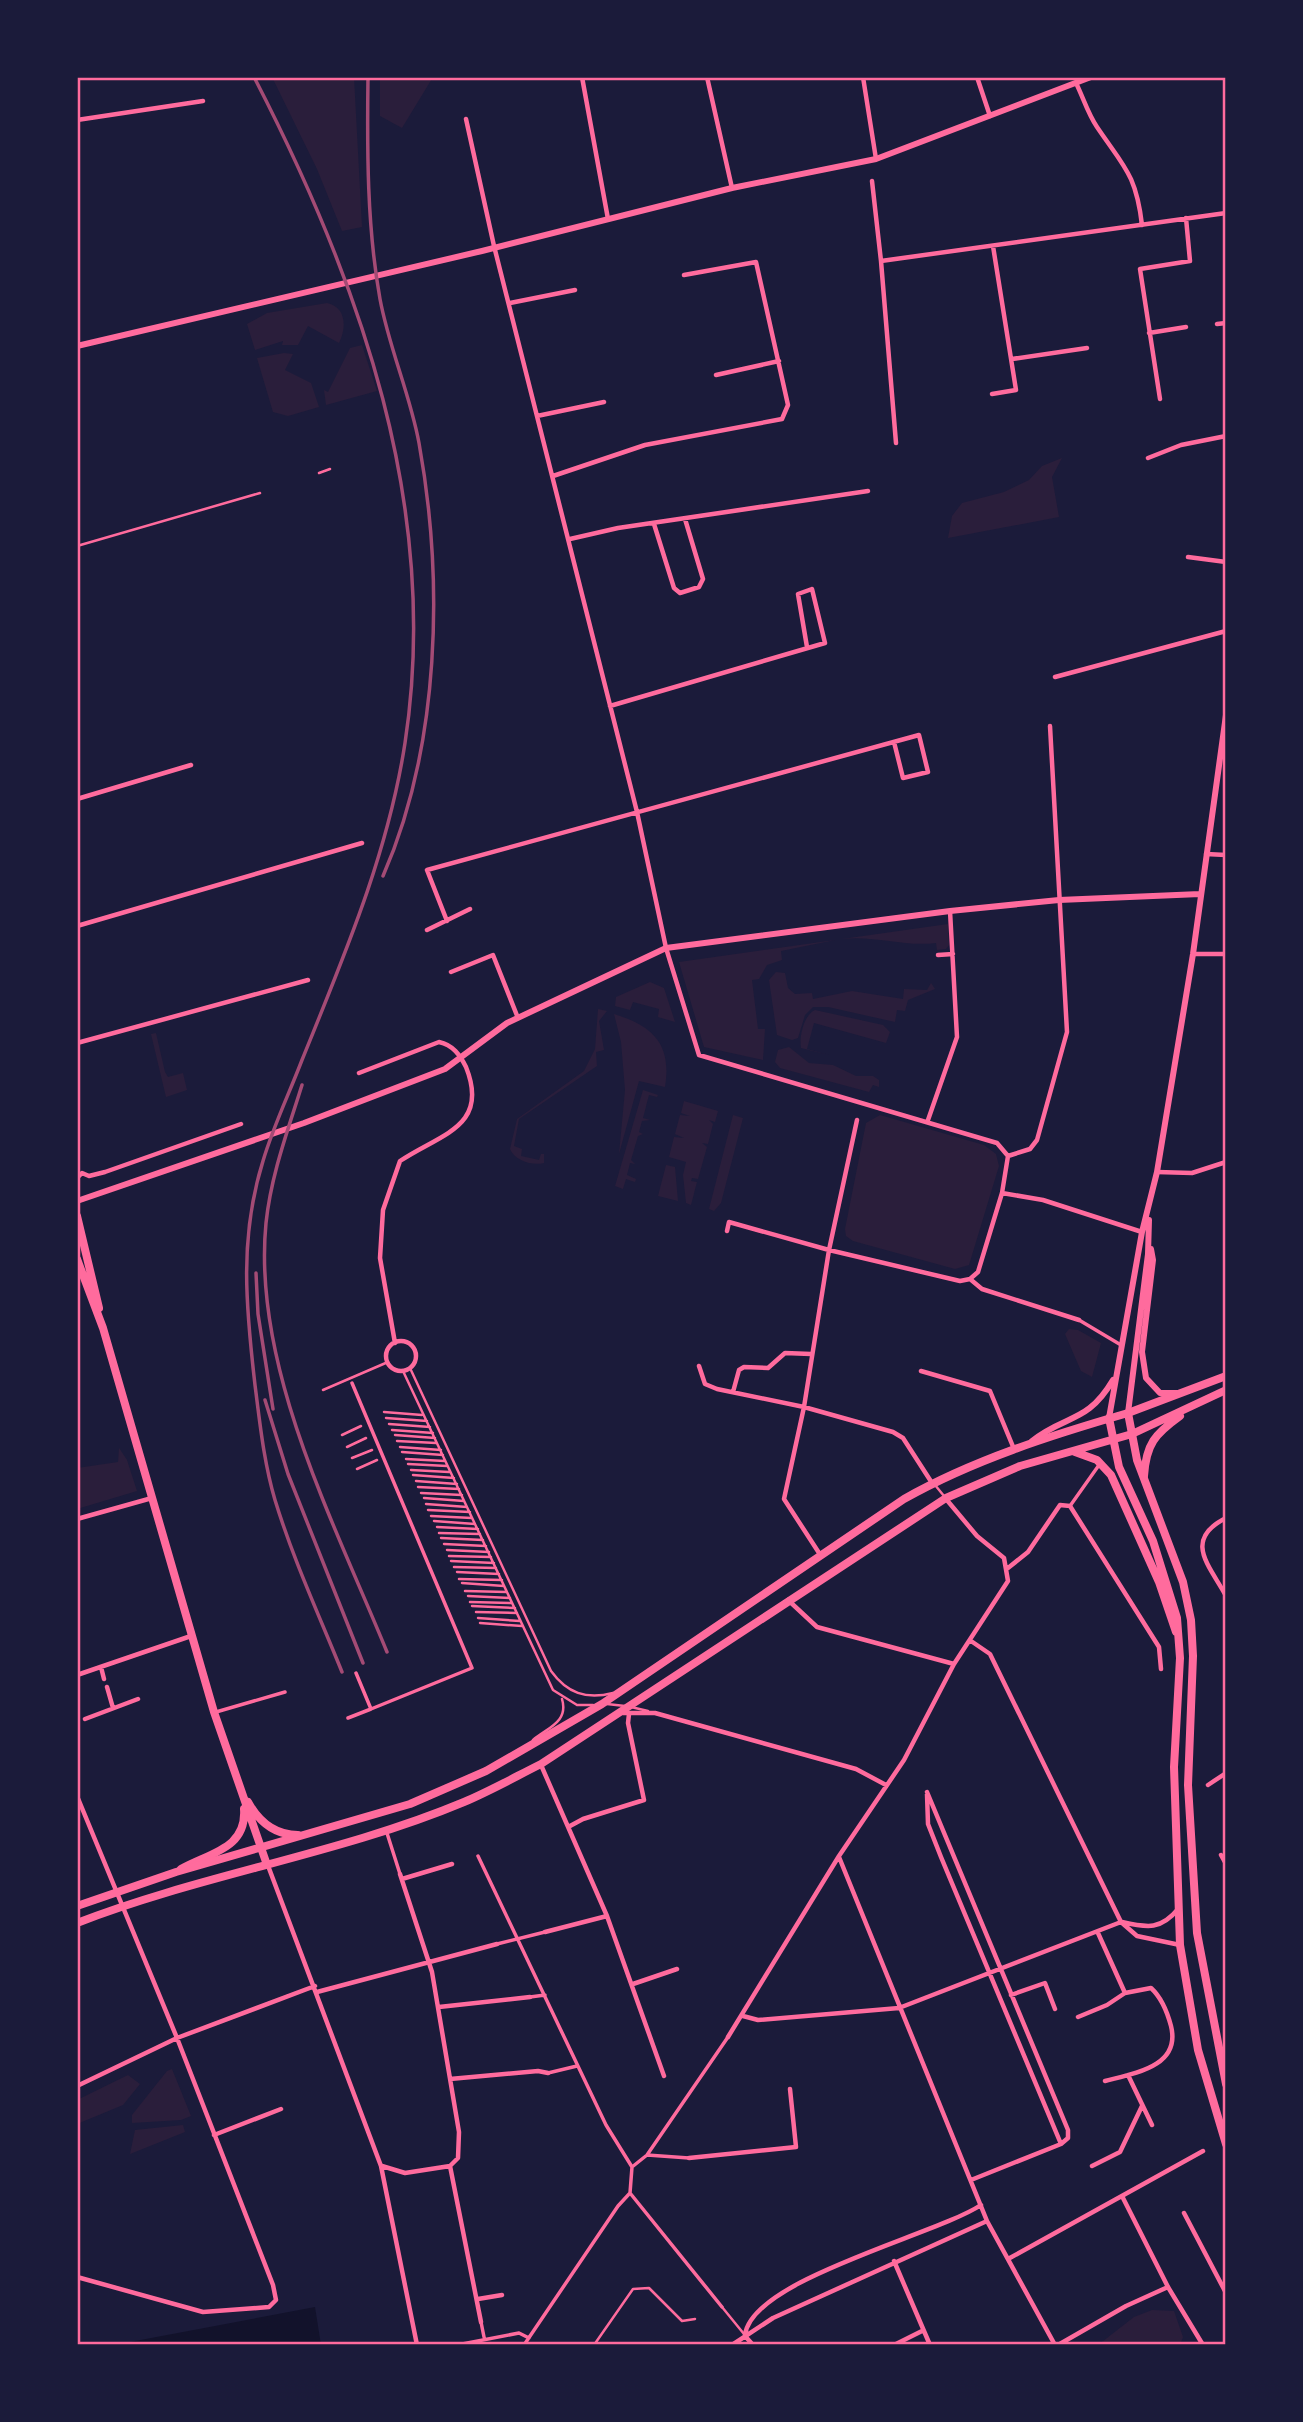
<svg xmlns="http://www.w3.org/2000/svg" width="1303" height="2422" viewBox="0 0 1303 2422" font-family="'IBM Plex Sans',sans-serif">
<rect width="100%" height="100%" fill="#1b1b3a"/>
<path fill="#2a1e3b" d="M 272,77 L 354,77 L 362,227 L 342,231 L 317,169 Z
M 380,77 L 433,77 L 402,128 L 380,116 Z
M 327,303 C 346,307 347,327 339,343 L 308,326 L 298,345 L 282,345 L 283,341 L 255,350 L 247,324 L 267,313 Z
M 362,345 L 377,391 L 326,405 L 324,390 L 328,392 L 350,348 Z
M 284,353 L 293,354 L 285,370 L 311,383 L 319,407 L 288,416 L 273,412 L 257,358 Z
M 1062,458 L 1052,477 L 1059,517 L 948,538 L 952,516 L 962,503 L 1004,492 L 1029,480 L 1042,466 Z
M 948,924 L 949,945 L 946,949 L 937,950 L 936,943 C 904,947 874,935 842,939 Z
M 835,940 L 781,951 L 782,960 L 767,965 L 759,979 L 752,980 L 758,1029 L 765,1029 L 763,1060 L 704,1047 L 679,962 Z
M 776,972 L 785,973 L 788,988 L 795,994 L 812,993 L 813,999 L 852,991 L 903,999 L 904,989 L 927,990 L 931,983 L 935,989 L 908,1000 L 905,1011 L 897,1010 L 895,1022 L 828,1007 L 813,1007 L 805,1015 L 798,1038 L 792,1040 L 777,1035 L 769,980 Z
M 650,982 L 664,988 L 675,1022 L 658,1017 L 659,1009 L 633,1002 L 630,1010 L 615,1006 L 616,997 Z
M 598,1009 L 607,1011 L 599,1021 L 604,1050 L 596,1052 L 597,1066 L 519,1119 L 514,1146 L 522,1149 L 521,1156 L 539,1160 L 541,1154 L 544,1154 L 544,1163 C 533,1166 515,1161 510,1149 L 517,1119 L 584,1071 L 595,1049 Z
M 815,1010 L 883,1025 L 890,1032 L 886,1043 L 814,1023 L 807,1049 L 829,1055 L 801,1048 C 799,1036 804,1015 815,1010 Z
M 614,1014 C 653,1026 672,1044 665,1087 L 639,1081 L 619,1154 L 625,1090 L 621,1042 Z
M 156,1033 L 165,1072 L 168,1077 L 183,1073 L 187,1090 L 166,1097 L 151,1034 Z
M 789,1047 L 809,1063 L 833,1065 L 856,1076 L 873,1076 L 879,1080 L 879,1087 L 873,1085 L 869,1092 L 780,1068 L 775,1062 L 778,1050 Z
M 643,1090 L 658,1095 L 657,1097 L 649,1095 L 643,1118 L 650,1120 L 642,1121 L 639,1132 L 643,1134 L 638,1136 L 631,1160 L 635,1164 L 630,1163 L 627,1175 L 636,1179 L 635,1182 L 626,1179 L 623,1189 L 615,1186 Z
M 684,1101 L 718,1111 L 715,1122 L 709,1120 L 713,1124 L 708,1144 L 702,1143 L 707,1147 L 698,1179 L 692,1178 L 691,1181 L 697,1182 L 691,1205 L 686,1203 L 683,1175 L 686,1162 L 669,1157 L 674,1137 L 684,1138 L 675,1134 L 680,1115 L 690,1116 L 681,1113 Z
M 733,1115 L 743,1118 L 721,1203 L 714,1211 L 709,1209 Z
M 880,1115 L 984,1145 L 996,1154 L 999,1166 L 969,1265 L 955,1269 L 853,1241 L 846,1236 L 845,1229 L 866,1123 Z
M 666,1165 L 675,1167 L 678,1201 L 658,1196 Z
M 1069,1329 L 1078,1330 L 1101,1343 L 1092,1377 L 1081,1371 L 1065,1334 Z
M 119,1448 L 127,1460 L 137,1491 L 77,1509 L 77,1468 L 118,1462 Z
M 172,2069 L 191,2116 L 181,2120 L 132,2123 L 132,2115 L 167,2071 Z
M 128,2075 L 140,2084 L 123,2105 L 77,2124 L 77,2100 Z
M 183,2125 L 185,2132 L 130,2154 L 135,2130 Z
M 1152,2310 L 1174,2311 L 1183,2337 L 1180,2345 L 1098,2345 L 1134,2317 Z"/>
<path fill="#12122b" d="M 315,2307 L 321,2345 L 114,2345 Z"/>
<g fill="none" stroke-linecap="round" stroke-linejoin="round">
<path stroke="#ff6b9d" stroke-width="2.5" d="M 319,473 L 330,469
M 77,546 L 260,493
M 410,1368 L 551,1671 C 567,1693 586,1700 613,1693
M 403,1371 L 553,1690 L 577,1705 L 593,1705
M 323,1390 L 388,1362
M 384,1412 L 422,1415
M 386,1418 L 427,1421
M 389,1424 L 430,1427
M 392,1430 L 433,1433
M 342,1435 L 361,1426
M 395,1435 L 435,1438
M 397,1441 L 436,1443
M 347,1447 L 366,1438
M 400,1447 L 441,1450
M 402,1452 L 443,1455
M 352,1458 L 372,1450
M 406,1459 L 445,1461
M 408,1464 L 447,1466
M 357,1469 L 377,1460
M 411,1470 L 449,1472
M 413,1475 L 454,1478
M 416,1481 L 457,1484
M 935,1485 L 944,1496
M 418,1487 L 459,1489
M 421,1493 L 462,1495
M 424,1498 L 464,1501
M 426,1504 L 467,1507
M 428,1510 L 470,1512
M 431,1516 L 472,1518
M 434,1521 L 475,1524
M 437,1527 L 478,1529
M 439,1533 L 480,1534
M 441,1538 L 483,1540
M 444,1544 L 486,1546
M 447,1550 L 489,1552
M 449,1556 L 491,1557
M 451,1561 L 494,1563
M 454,1567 L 496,1568
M 457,1572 L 499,1574
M 459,1579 L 502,1580
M 462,1583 L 504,1586
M 465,1591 L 507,1592
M 468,1596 L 510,1598
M 470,1602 L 512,1603
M 472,1606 L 515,1608
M 476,1612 L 517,1613
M 478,1618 L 520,1621
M 480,1623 L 522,1626
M 607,1704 L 625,1706
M 631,1707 L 648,1711
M 533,1740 C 547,1728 569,1722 562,1699
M 722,2307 L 744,2334
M 594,2345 L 633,2289 L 649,2288 L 682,2321 L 695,2319"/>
<path stroke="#ff6b9d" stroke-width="3.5" d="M 1079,1320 L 1121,1345
M 352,1383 L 472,1668 L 371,1709 L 356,1673
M 1070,1506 L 1099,1465
M 216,1712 L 285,1692
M 348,1718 L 371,1709
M 386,1830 L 400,1874
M 478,1856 L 606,2125 L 632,2167
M 497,1944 L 545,1932
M 530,1997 L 545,1995
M 548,2073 L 577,2066
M 647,2155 L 689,2158
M 632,2167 L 647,2155 L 728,2037
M 630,2193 L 722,2307
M 630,2193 L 632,2167
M 481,2322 L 484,2337
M 457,2345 L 519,2333 L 529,2338
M 524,2345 L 618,2206 L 630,2193"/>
<path stroke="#ff6b9d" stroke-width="4.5" d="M 582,77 L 608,219
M 707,77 L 732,188
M 863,77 L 876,159
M 977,77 L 990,116
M 1076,83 C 1083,97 1088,114 1097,127 C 1124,167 1136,174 1142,225
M 466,119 L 494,246 L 637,812 L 666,948 L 699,1055 L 997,1143 L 1008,1156
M 77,120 L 203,101
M 872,181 L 881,261
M 510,303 L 575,290
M 1217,324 L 1226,323
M 1149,333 L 1186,327
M 1012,359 L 1087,348
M 716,375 L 779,361
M 992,394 L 1016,390 L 993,246
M 1160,399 L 1140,269 L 1190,261 L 1186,218
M 537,416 L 604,402
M 896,443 L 881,261 L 1226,213
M 1148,458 L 1181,445 L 1226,436
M 553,476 L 645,445 L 782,419 L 788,405 L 756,262 L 684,275
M 654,524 L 674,588 L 680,593 L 699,587 L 703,579 L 685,519
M 570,539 L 618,528 L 868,491
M 1188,557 L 1226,562
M 1055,677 L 1226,631
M 610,706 L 825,643 L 812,589 L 798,594 L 807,647
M 77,799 L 191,765
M 1206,854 L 1226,855
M 447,921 L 427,870 L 919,735 L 928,772 L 903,778 L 894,742
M 77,926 L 362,843
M 427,930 L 470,909
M 1193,954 L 1226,954
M 938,955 L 953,954
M 451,972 L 493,955 L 518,1018
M 77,1043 L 308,980
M 359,1073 L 439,1042 C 453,1045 460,1055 466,1067 C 490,1127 440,1134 400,1161 L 383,1210 L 380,1258 L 395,1343
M 928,1120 L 957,1037 L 950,911
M 1008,1156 L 1030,1149 L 1037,1140 L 1067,1032 L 1050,726
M 1157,1172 L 1192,1173 L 1226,1162
M 77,1178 L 82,1173 L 89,1176 L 105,1172 L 241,1124
M 1002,1193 L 1043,1200 L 1142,1232
M 727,1231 L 729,1222 L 829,1250 L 960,1281 L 970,1279 L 982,1289 L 1079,1320
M 970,1279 L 978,1272 L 1002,1193 L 1008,1156
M386 1356a15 15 0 1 1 30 0a15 15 0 1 1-30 0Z
M 699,1366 L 705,1384 L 717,1389 L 804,1407 L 893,1432 L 903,1438 L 932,1483
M 921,1371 L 990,1391 L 1014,1449
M 733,1392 L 739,1370 L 744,1367 L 768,1368 L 785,1353 L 811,1354
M 1226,1518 C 1182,1540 1210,1566 1226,1596
M 77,1519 L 152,1498
M 821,1556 L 784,1499 L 804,1407 L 829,1250 L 857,1120
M 1008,1568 L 1028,1552 L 1060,1505 L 1070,1506 L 1159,1647 L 1161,1669
M 788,1600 L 817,1627 L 954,1664
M 971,1641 L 990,1654 L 1121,1922 L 1137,1936 L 1180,1945
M 101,1667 L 104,1679
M 77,1675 L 191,1636
M 107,1687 L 113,1708
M 623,1713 L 655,1713 L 856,1769 L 886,1785
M 85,1719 L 138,1699
M 541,1765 L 607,1916 L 664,2076
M 1208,1785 L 1226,1773
M 927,1792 L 1068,2130 L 1068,2138 L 1061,2144 L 971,2180
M 927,1794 L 928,1824 L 941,1857 L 1061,2144
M 77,1796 L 177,2038 L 273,2285 L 276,2300 L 269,2307 L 203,2312 L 77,2277
M 570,1826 L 583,1819 L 644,1800 L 628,1723 L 629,1714
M 1221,1855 L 1226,1864
M 839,1857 L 987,2221 L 1055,2345
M 267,1863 L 381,2166 L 417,2345
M 400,1874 L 432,1972 L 459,2132 L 458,2158 L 450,2166
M 402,1879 L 452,1864
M 1122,1922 C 1148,1928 1161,1930 1179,1908
M 545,1932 L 607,1916
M 1098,1933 L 1125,1993 L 1151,1988 C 1162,1998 1167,2011 1171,2026 C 1181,2066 1136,2073 1105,2081
M 633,1984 L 677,1969
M 317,1992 L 497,1944
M 1011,1995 L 1045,1983 L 1055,2009
M 439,2007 L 530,1997
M 743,2016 L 758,2020 L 899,2008 L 1121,1922
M 1078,2017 L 1107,2005 L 1125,1993
M 728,2037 L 839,1856 L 904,1760 L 954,1664 L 1008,1581 L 1004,1558 L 977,1536 L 946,1499
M 1128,2075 L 1152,2125
M 450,2079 L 538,2071 L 548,2073
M 77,2086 L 177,2038 L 315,1986
M 214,2135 L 281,2109
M 689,2158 L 796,2147 L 790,2089
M 382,2166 L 405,2173 L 450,2166
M 450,2166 L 481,2322
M 1092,2166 L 1120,2152 L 1142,2106
M 1123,2198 L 1168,2287 L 1203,2345
M 1184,2213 L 1226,2293
M 1008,2259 L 1203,2151
M 894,2261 L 930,2345
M 478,2299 L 502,2295
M 745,2335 C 752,2279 936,2235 981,2205
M 745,2336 L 753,2345
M 732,2345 L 773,2318 L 987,2221
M 894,2345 L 922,2331
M 1058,2345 L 1126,2306 L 1168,2287"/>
<path stroke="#ff6b9d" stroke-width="6" d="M 77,346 L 482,251 L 732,188 L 876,159 L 1091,77
M 77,1201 L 304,1123 L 445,1069 L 507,1023 L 666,948 L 950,911 L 1059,900 L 1200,894
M 1151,1249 L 1153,1260 L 1142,1352 L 1146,1378 L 1160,1393 L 1177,1393
M 1128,1413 L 1148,1254 L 1149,1220
M 1109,1418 L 1142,1232 L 1157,1172 L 1193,954 L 1226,715
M 1032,1441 C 1066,1414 1087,1424 1113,1380"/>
<path stroke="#ff6b9d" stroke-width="8" d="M 77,1216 L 99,1308
M 77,1259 L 103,1328 L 214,1712 L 266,1862
M 1128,1413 L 1226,1376
M 1132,1434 L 1226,1390
M 1144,1476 C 1146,1444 1155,1434 1180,1416
M 248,1802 C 259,1822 275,1835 298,1835
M 181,1869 C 209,1853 247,1849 244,1809"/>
<path stroke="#ff6b9d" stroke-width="8" d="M 1109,1418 L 1119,1467 L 1153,1541 L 1177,1618 L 1180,1658 L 1174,1767 L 1180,1945 L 1198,2050 L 1226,2144
M 1075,1452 L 1097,1460 L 1111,1475 L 1159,1582 L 1176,1632
M 77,1906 L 176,1872 L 410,1804 L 486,1771 L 602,1704 L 904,1499 C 973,1460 1052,1435 1128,1413 L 1137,1460 L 1183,1582 L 1191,1620 L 1193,1656 L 1188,1785 L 1197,1933 L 1226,2084
M 77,1923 C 203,1874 340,1854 464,1802 C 490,1791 515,1777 541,1764 L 946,1498 L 1020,1466 L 1132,1434"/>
<path stroke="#a44b75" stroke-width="3.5" d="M 254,77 C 360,282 441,508 405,743 C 388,854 344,956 302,1060 C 289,1094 273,1127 263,1161 C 239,1237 246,1308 255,1385 C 260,1424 264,1463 275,1500 C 293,1559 319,1615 342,1672
M 368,77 C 367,150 367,227 380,299 C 389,348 410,394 419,443 C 444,581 440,746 383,876
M 302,1085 C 288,1130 271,1175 266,1223 C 252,1366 334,1522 387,1652
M 256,1273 L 258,1314 L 273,1409
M 265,1400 L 288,1474 L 363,1663"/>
</g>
<rect width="1303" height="2422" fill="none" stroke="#1b1b3a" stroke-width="158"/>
<rect x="79" y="79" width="1145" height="2264" fill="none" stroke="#ff6b9d" stroke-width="2.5"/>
</svg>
